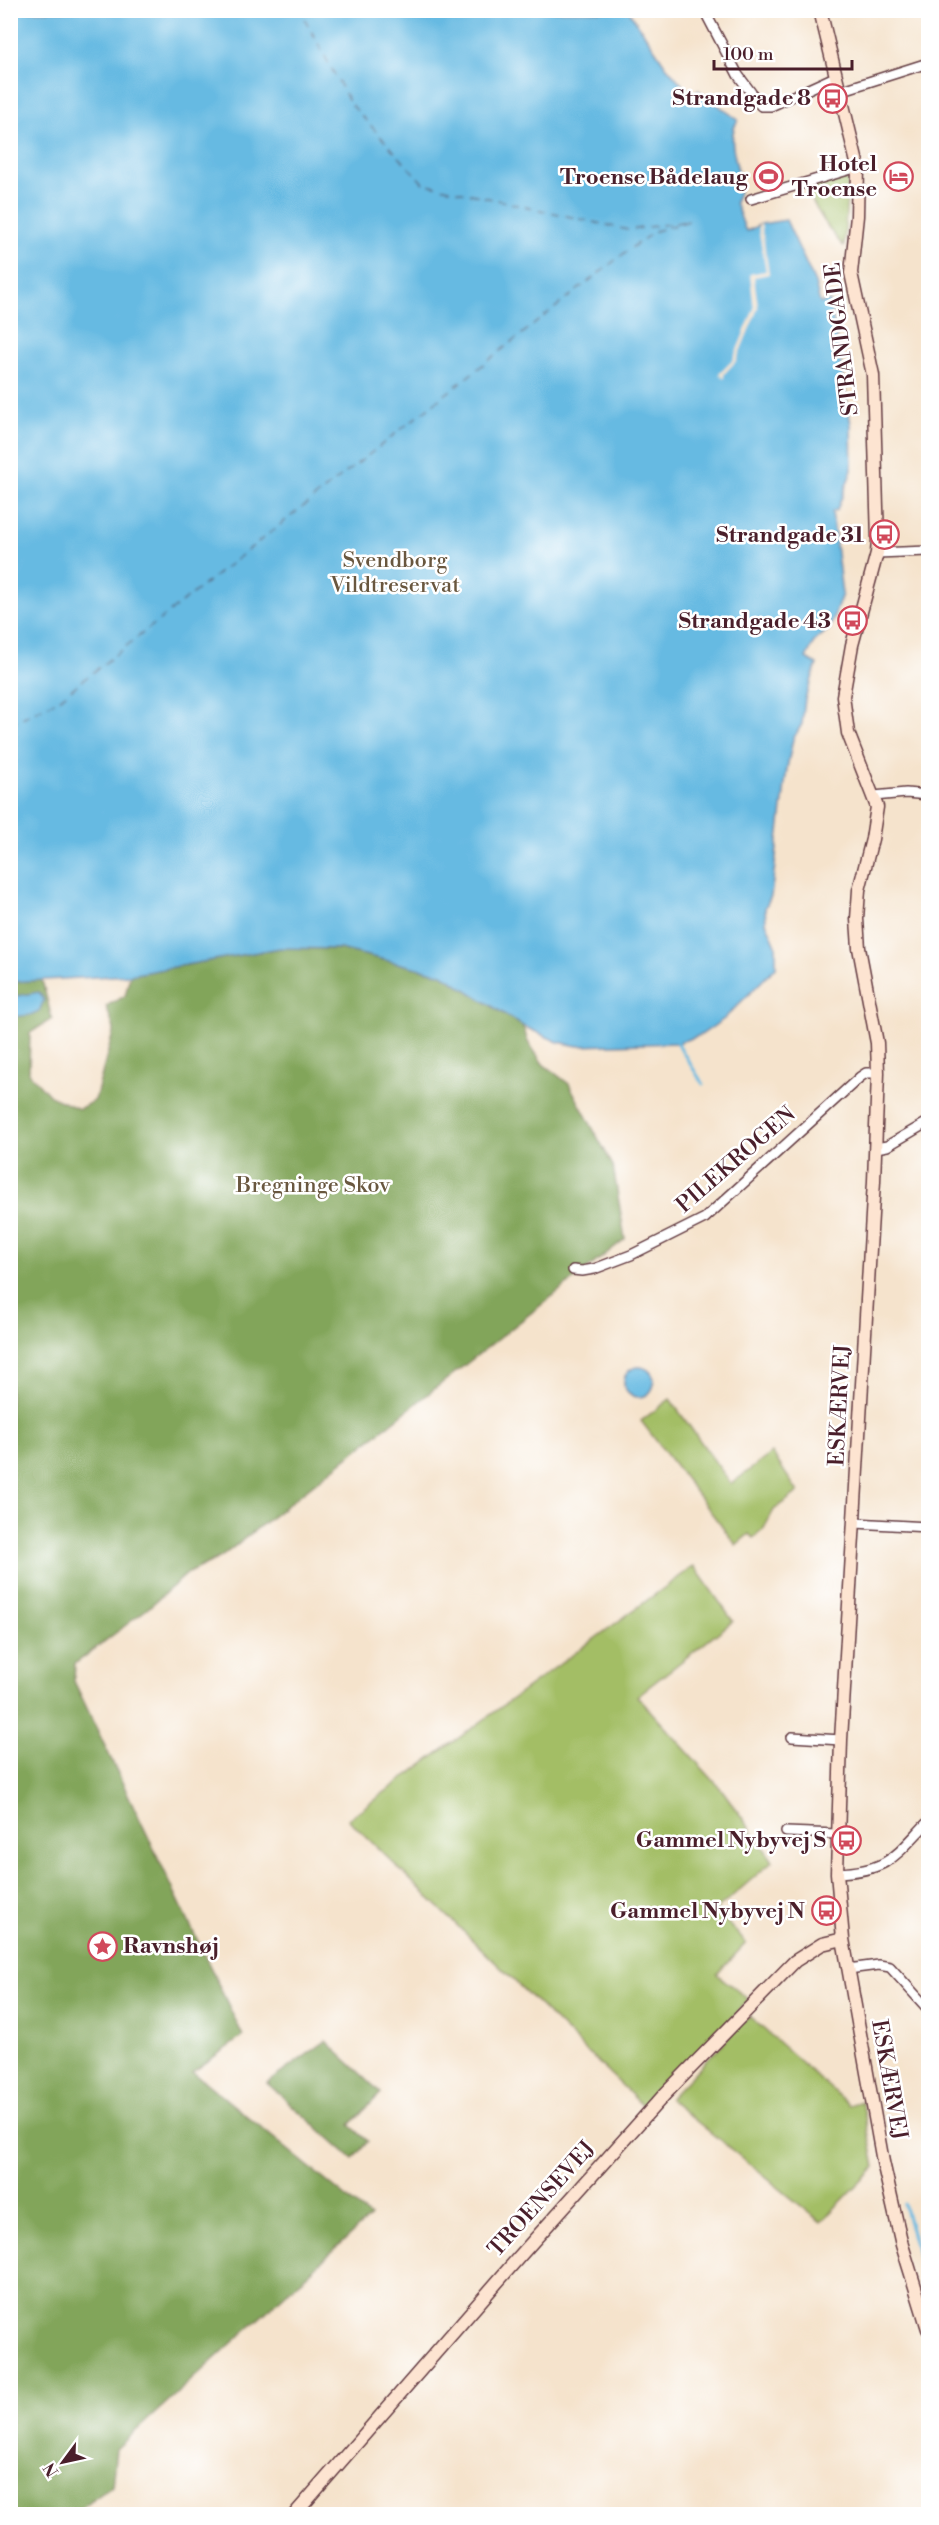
<svg xmlns="http://www.w3.org/2000/svg" width="939" height="2525" viewBox="0 0 939 2525" font-family="'Libre Bodoni',serif">
<rect width="100%" height="100%" fill="#fff"/>
<filter id="ink" filterUnits="userSpaceOnUse"><feTurbulence type="fractalNoise" baseFrequency=".0167" numOctaves="2"/><feDisplacementMap in="SourceGraphic" scale="12" xChannelSelector="R" yChannelSelector="G"/><feConvolveMatrix kernelMatrix="1 2 1 2 8 2 1 2 1" color-interpolation-filters="sRGB"/></filter>
<filter id="wash" filterUnits="userSpaceOnUse"><feTurbulence type="fractalNoise" baseFrequency=".008" numOctaves="4" result="noise"/><feDisplacementMap in="SourceGraphic" scale="24" xChannelSelector="R" yChannelSelector="G"/><feGaussianBlur stdDeviation="1.35" result="paint"/><feColorMatrix in="noise" values="0 0 0 0 0 0 0 0 0 0 0 0 0 0 0 0 0 1.4 0 .05"/><feComposite in="paint" operator="in"/></filter>
<g filter="url(#wash)">
<rect width="100%" height="100%" fill="#f5e3cc"/>
<path fill="#a3be65" stroke="#766e48" stroke-width="1.5" d="M 844,175 L 845,179 L 848,179 L 844,246 C 833,237 809,200 807,186 Z
M 670,1399 L 731,1484 L 772,1453 L 798,1492 L 774,1510 L 763,1530 L 753,1538 L 749,1534 L 736,1545 L 641,1421 Z
M 694,1566 L 733,1621 L 637,1696 L 723,1791 L 773,1861 L 716,1910 L 746,1943 L 717,1974 L 749,2000 L 645,2108 L 348,1819 Z
M 749,2016 L 849,2105 L 862,2101 L 875,2167 L 821,2222 L 669,2099 Z"/>
<path fill="#82a55a" stroke="#666242" stroke-width="1.5" d="M 280,948 L 340,949 L 442,974 L 523,1026 L 528,1042 L 543,1064 L 569,1084 L 613,1166 L 625,1239 L 221,1557 L 188,1573 L 147,1609 L 75,1664 L 74,1681 L 243,2036 L 193,2072 L 370,2217 L 116,2449 L 112,2486 L 73,2514 L 10,2514 L 10,982 L 42,980 L 52,1019 L 30,1033 L 29,1073 L 50,1096 L 79,1109 L 95,1100 L 114,1029 L 106,1006 L 125,996 L 130,975 Z
M 326,2041 L 381,2093 L 350,2125 L 368,2141 L 353,2159 L 267,2083 Z"/>
<path fill="#66bae2" stroke="#586c86" stroke-width="1.5" d="M 10,11 L 629,11 L 666,66 L 691,95 L 698,90 L 738,120 C 721,146 750,177 735,202 L 745,229 L 747,231 L 761,224 L 786,220 L 815,283 L 820,303 L 830,301 L 851,424 L 852,470 L 837,510 L 832,512 L 842,594 L 830,628 L 814,642 L 806,658 L 817,664 L 805,699 L 802,724 L 793,739 L 787,768 L 773,881 L 771,896 L 765,908 L 766,922 L 776,945 L 776,967 L 724,1019 L 701,1035 L 677,1043 L 578,1046 L 558,1042 L 523,1026 L 442,974 L 340,949 L 280,948 L 130,975 L 11,982 Z
M 39,992 L 44,1000 L 39,1011 L 30,1015 L 11,1017 L 11,997 Z
M624 1382a15 15 0 1 1 30 0a15 15 0 1 1-30 0Z"/>
<path fill="#f5e3cc" d="M 761,224 L 769,274 L 754,277 L 758,308 L 736,361 L 724,374 L 724,379 L 719,374 L 733,360 L 754,309 L 750,274 L 766,271 L 758,226 Z"/>
<g fill="none" stroke-linecap="round" stroke-linejoin="round">
<path stroke="#66bae2" stroke-width="3" d="M 677,1043 L 703,1084
M 904,2204 L 928,2292"/>
<path stroke="#555d74" stroke-width="1.5" stroke-dasharray="8 6" stroke-linecap="butt" d="M 10,724 L 58,700 L 627,251 L 655,231 L 689,221 L 628,230 L 423,183 L 350,103 L 300,10"/>
</g>
</g>
<g filter="url(#ink)">
<g fill="none" stroke-linecap="round" stroke-linejoin="round">
<defs>
<path id="street" d="M 704,10 L 738,75 L 761,106 L 771,106 L 837,76
M 840,91 L 928,63
M 751,199 L 858,167
M 877,553 L 928,551
M 874,796 L 906,793 L 928,795
M 876,1148 L 887,1146 L 928,1122
M 573,1270 L 582,1271 L 594,1269 L 631,1255 L 705,1218 L 860,1077 L 866,1073 L 878,1073
M 855,1523 L 928,1527
M 792,1737 L 841,1740
M 786,1832 L 837,1834
M 837,1873 C 889,1871 895,1856 928,1822
M 848,1969 L 879,1965 L 890,1967 L 928,2009"/>
<path id="secondary" d="M 820,10 L 858,167 L 857,216 L 851,273 L 873,375 L 878,540 L 877,553 L 852,645 L 843,696 L 848,733 L 877,807 L 872,839 L 859,890 L 857,919 L 859,948 L 877,1043 L 878,1073 L 874,1181 L 841,1740 L 837,1873 L 843,1939 L 883,2162 L 902,2245 L 928,2329
M 295,2514 L 519,2257 L 665,2094 L 795,1961 L 822,1944 L 843,1939"/>
</defs>
<use href="#street" stroke="#643c43" stroke-width="12"/>
<use href="#secondary" stroke="#643c43" stroke-width="15"/>
<use href="#street" stroke="#fff" stroke-width="9"/>
<use href="#secondary" stroke="#fde4d1" stroke-width="12"/>
</g>
</g>
<defs>
<symbol id="bus-ring" viewBox="-11 -11 22 22"><circle r="9.5" fill="#fff" stroke="#d1495b" stroke-width="1.5"/><path d="M-5-6H5V4H4V6H2V4H-2V6H-4V4H-5ZM-3.5-4V0h7V-4ZM-3.5 1.2v1.5H-2V1.2ZM2 1.2v1.5H3.5V1.2Z" fill="#d1495b"/></symbol>
<symbol id="stadium-ring" viewBox="-11 -11 22 22"><circle r="9.5" fill="#fff" stroke="#d1495b" stroke-width="1.5"/><path d="M0-5a6.5 5 0 1 0 0 10a6.5 5 0 1 0 0-10ZM-3.5-1.8h7v3.6h-7Z" fill="#d1495b"/></symbol>
<symbol id="hotel-ring" viewBox="-11 -11 22 22"><circle r="9.5" fill="#fff" stroke="#d1495b" stroke-width="1.5"/><path d="M-6-4.5h1.5V1H6V5H4.5V3h-9V5H-6ZM-4 0a1.8 1.8 0 1 1 3.6 0ZM.5 0V-2.5h3Q6-2.5 6 0Z" fill="#d1495b"/></symbol>
<symbol id="sight-ring" viewBox="-11 -11 22 22"><circle r="9.5" fill="#fff" stroke="#d1495b" stroke-width="1.5"/><path d="M0-6L1.8-2.2L6-1.7L2.9 1.2L3.7 5.4L0 3.3L-3.7 5.4L-2.9 1.2L-6-1.7L-1.8-2.2Z" fill="#d1495b"/></symbol>
</defs>
<g fill-rule="evenodd">
<use href="#bus-ring" x="816" y="82" width="33" height="33"/>
<use href="#stadium-ring" x="752" y="160" width="33" height="33"/>
<use href="#hotel-ring" x="882" y="160" width="33" height="33"/>
<use href="#bus-ring" x="868" y="518" width="33" height="33"/>
<use href="#bus-ring" x="836" y="604" width="33" height="33"/>
<use href="#bus-ring" x="830" y="1824" width="33" height="33"/>
<use href="#bus-ring" x="810" y="1894" width="33" height="33"/>
<use href="#sight-ring" x="86" y="1930" width="33" height="33"/>
</g>
<g text-anchor="middle" dominant-baseline="central" stroke-width="5" stroke-linejoin="round" paint-order="stroke">
<g font-size="22" font-weight="bold" fill="#4a1f2b" stroke="#fff" text-anchor="end">
<text x="811" y="98">Strandgade 8</text>
<text x="877" y="164">Hotel<tspan x="877" dy="25">Troense</tspan></text>
<text x="748" y="177">Troense Bådelaug</text>
<text x="864" y="535">Strandgade 31</text>
<text x="831" y="621">Strandgade 43</text>
<text x="826" y="1840">Gammel Nybyvej S</text>
<text x="805" y="1911">Gammel Nybyvej N</text>
<text x="123" y="1946" text-anchor="start">Ravnshøj</text>
</g>
<g font-size="22" fill="#4a1f2b" stroke="#fff">
<text transform="translate(842 339) rotate(-97)">STRANDGADE</text>
<text transform="translate(736 1160) rotate(-41)">PILEKROGEN</text>
<text transform="translate(840 1405) rotate(-87)">ESKÆRVEJ</text>
<text transform="translate(889 2080) rotate(80)">ESKÆRVEJ</text>
<text transform="translate(542 2199) rotate(-48)">TROENSEVEJ</text>
</g>
<g font-size="22" fill="#69573f" stroke="#fff">
<text x="395" y="560">Svendborg<tspan x="395" dy="25">Vildtreservat</tspan></text>
<text x="313" y="1185">Bregninge Skov</text>
</g>
</g>
<rect width="939" height="2525" fill="none" stroke="#fff" stroke-width="36"/>
<g transform="translate(63 2462) rotate(237)" stroke="#ffffff" stroke-width="4.5" paint-order="stroke">
<path d="M0-4.5L10 22L0 15L-10 22Z" fill="#4a1f2b"/>
<text y="-9" font-size="16" font-weight="bold" text-anchor="middle" fill="#4a1f2b">N</text>
</g>
<path d="M714 60v9h138v-9" fill="none" stroke="#4a1f2b" stroke-width="3"/>
<text x="723" y="60" font-size="18" fill="#4a1f2b" stroke="#ffffff" stroke-width="4.5" paint-order="stroke">100 m</text>
</svg>
